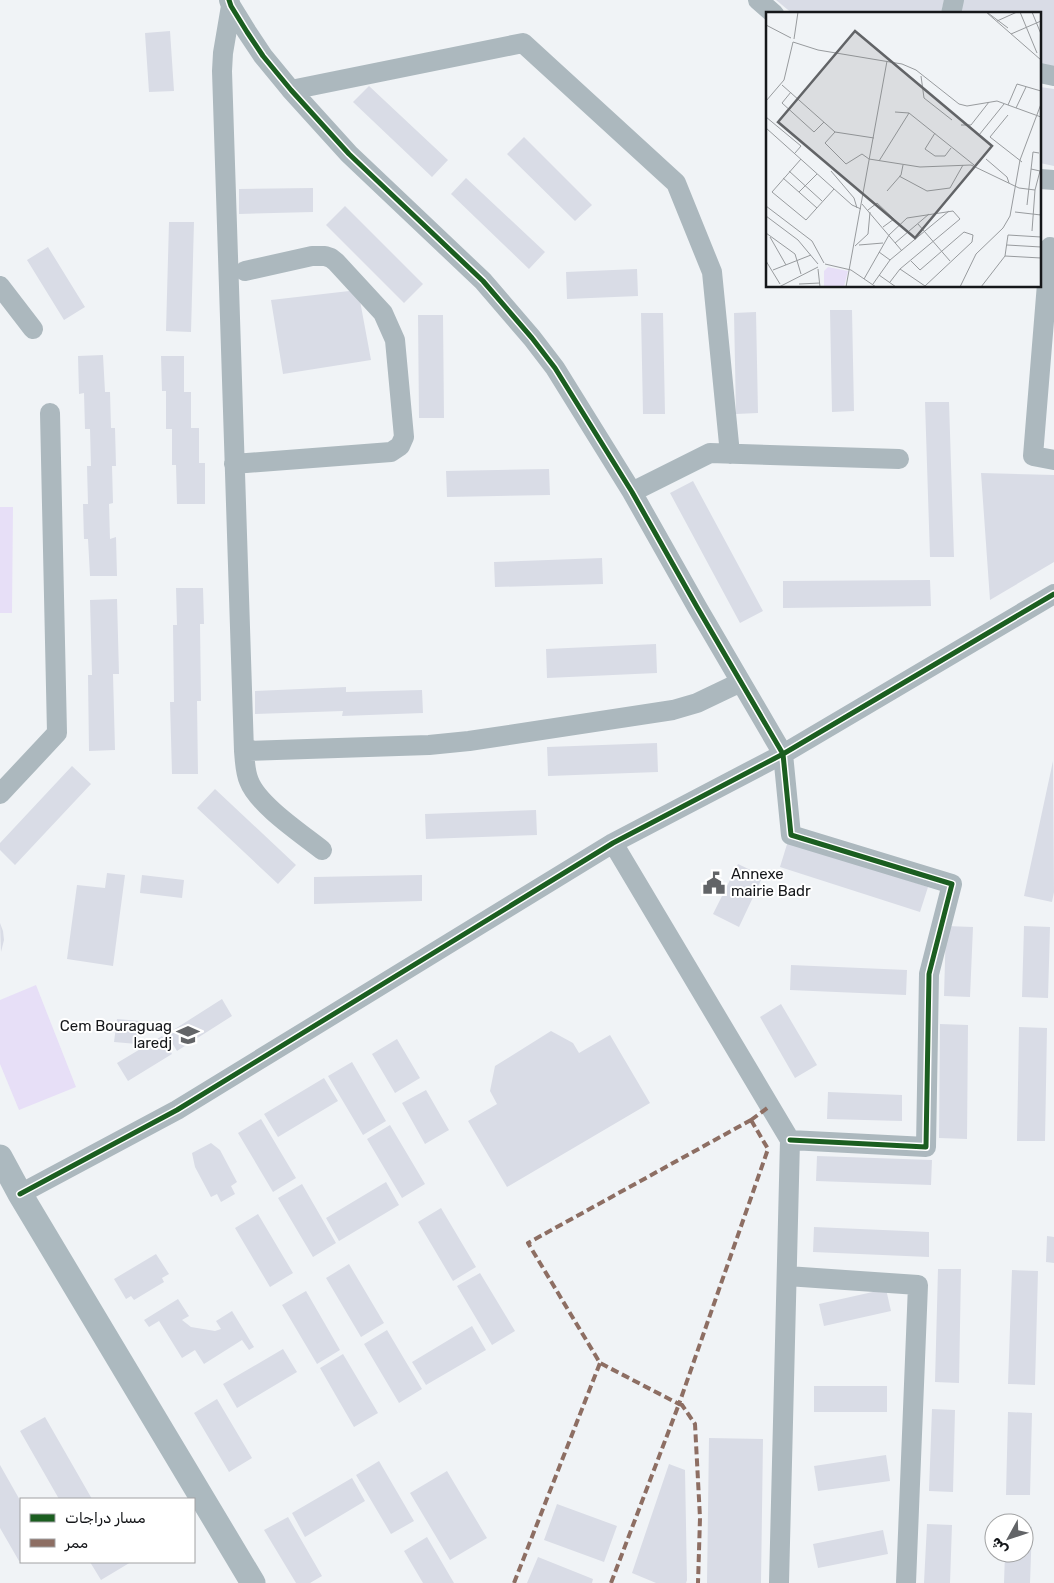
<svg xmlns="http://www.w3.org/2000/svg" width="1054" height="1583" viewBox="0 0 1054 1583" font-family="Rubik,Vazirmatn,sans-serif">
<rect width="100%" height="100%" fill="#f0f3f6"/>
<path fill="#e7dff7" d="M 0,507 L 13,507 L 12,613 L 0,613 Z
M 36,985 L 76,1087 L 19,1110 L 0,1064 L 0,1000 Z"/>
<path fill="#d9dce6" d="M 776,0 L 944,0 L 941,14 L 793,14 Z
M 961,0 L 1054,0 L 1054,68 L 1040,66 L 1040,14 L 959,14 Z
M 170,31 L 174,91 L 149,92 L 145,33 Z
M 369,86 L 448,160 L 432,177 L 353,102 Z
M 1040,87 L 1054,89 L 1054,166 L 1040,163 Z
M 524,137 L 592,205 L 575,221 L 507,154 Z
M 466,178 L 545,252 L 529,269 L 451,194 Z
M 313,188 L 313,212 L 239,214 L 239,189 Z
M 345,206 L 423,284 L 404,303 L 326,225 Z
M 169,222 L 194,222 L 191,332 L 166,331 Z
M 48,247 L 85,307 L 64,320 L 27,260 Z
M 637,269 L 638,296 L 567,299 L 566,272 Z
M 358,290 L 371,360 L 283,374 L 271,300 Z
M 830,310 L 852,310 L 854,411 L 832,412 Z
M 756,312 L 758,413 L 736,414 L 734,313 Z
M 641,313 L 663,313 L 665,414 L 643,414 Z
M 418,315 L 443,315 L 444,418 L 419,418 Z
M 103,355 L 105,392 L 110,392 L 111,428 L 115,428 L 116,466 L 112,466 L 113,503 L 109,504 L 110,539 L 116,537 L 117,576 L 90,576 L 88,539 L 84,539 L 83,504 L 88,504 L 87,466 L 91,466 L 90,429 L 85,429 L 84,393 L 79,394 L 78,356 Z
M 161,356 L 184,356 L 184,392 L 191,392 L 191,428 L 199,428 L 199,463 L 205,463 L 205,504 L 177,504 L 176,465 L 172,465 L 172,429 L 166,429 L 166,391 L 162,391 Z
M 925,402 L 949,402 L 954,557 L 930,557 Z
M 549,469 L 550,495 L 447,497 L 446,471 Z
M 981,473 L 1054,475 L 1054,562 L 990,600 Z
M 693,481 L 763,611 L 740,623 L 670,493 Z
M 602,558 L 603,584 L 495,587 L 494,562 Z
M 930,580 L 931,606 L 783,608 L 783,581 Z
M 176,588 L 203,588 L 204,624 L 200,624 L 201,701 L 197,701 L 198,774 L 172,774 L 170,702 L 174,702 L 173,625 L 177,625 Z
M 117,599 L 119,674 L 113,674 L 115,750 L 89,751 L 88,675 L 92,675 L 90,600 Z
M 656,644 L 657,673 L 547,678 L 546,649 Z
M 346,687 L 346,692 L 422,690 L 423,713 L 342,716 L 343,711 L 255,714 L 255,691 Z
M 657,743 L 658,772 L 548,776 L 547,747 Z
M 1053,761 L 1054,892 L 1052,902 L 1024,896 Z
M 72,766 L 91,784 L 15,865 L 0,850 L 0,843 Z
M 215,789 L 296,865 L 278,884 L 197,808 Z
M 536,810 L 537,835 L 426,839 L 425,814 Z
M 788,841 L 928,887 L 920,912 L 780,867 Z
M 738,864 L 763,876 L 739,927 L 713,914 Z
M 107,873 L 125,875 L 113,966 L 67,959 L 77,885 L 105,888 Z
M 142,875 L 184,880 L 182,898 L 140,893 Z
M 422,875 L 422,901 L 314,904 L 314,877 Z
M 0,923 L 3,931 L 4,940 L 1,952 Z
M 946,926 L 973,927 L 970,997 L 944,996 Z
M 1024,926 L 1050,927 L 1048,998 L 1022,997 Z
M 791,965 L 907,970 L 906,995 L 790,990 Z
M 222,999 L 232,1016 L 177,1051 L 167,1034 Z
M 781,1004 L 817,1065 L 795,1078 L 760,1017 Z
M 117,1019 L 140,1021 L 137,1044 L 114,1042 Z
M 940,1024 L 968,1025 L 967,1139 L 939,1138 Z
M 1019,1027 L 1047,1028 L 1045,1141 L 1017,1141 Z
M 551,1031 L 573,1043 L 579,1053 L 610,1035 L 650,1103 L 507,1187 L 468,1121 L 497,1104 L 490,1091 L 495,1066 Z
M 162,1036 L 172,1054 L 128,1081 L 117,1063 Z
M 397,1039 L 420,1078 L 395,1093 L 372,1054 Z
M 352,1062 L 386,1121 L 363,1135 L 328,1076 Z
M 324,1078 L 338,1101 L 278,1137 L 264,1114 Z
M 426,1090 L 449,1130 L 425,1144 L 402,1103 Z
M 828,1092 L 902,1095 L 902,1121 L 827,1119 Z
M 261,1119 L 296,1178 L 273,1192 L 238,1133 Z
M 390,1125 L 425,1184 L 402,1198 L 367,1139 Z
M 211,1143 L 220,1150 L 237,1182 L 231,1186 L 235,1194 L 221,1202 L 217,1194 L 211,1197 L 195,1167 L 192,1153 Z
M 817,1156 L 932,1160 L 931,1185 L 816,1181 Z
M 386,1182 L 399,1205 L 339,1241 L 326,1218 Z
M 302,1184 L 336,1243 L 313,1257 L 278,1198 Z
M 441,1208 L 476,1267 L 453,1281 L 418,1222 Z
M 258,1214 L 293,1273 L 270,1287 L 235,1228 Z
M 814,1227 L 929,1232 L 929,1257 L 813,1252 Z
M 1047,1236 L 1054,1237 L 1054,1263 L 1046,1262 Z
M 156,1254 L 169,1274 L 162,1278 L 164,1282 L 134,1300 L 131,1296 L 126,1299 L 114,1279 Z
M 349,1264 L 384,1323 L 361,1337 L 326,1278 Z
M 938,1269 L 961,1269 L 959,1383 L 935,1382 Z
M 1012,1270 L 1038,1271 L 1035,1385 L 1008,1384 Z
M 480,1273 L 515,1331 L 492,1345 L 457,1286 Z
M 886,1289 L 891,1311 L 824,1326 L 819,1304 Z
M 306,1291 L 340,1350 L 317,1364 L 282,1305 Z
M 178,1299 L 189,1316 L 182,1320 L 191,1327 L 215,1331 L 221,1329 L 216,1321 L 232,1311 L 254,1347 L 249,1350 L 242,1340 L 204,1364 L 195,1350 L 182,1358 L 159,1321 L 149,1327 L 144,1320 Z
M 472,1326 L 486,1350 L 426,1385 L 412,1362 Z
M 387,1330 L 422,1389 L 399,1403 L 364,1344 Z
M 283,1349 L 297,1372 L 237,1408 L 223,1384 Z
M 343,1354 L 378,1413 L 354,1427 L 320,1368 Z
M 814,1386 L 887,1386 L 887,1412 L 814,1412 Z
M 217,1399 L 252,1458 L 229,1472 L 194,1413 Z
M 932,1409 L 955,1410 L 953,1492 L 929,1491 Z
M 1008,1412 L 1032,1413 L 1030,1495 L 1006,1495 Z
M 45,1417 L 92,1499 L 59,1499 L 20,1431 Z
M 709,1438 L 763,1439 L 761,1583 L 707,1583 Z
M 886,1455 L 890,1481 L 818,1491 L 814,1466 Z
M 379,1461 L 414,1521 L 391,1534 L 356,1475 Z
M 669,1464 L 685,1470 L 687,1580 L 686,1583 L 656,1583 L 632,1573 Z
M 0,1465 L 21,1502 L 21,1560 L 19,1561 L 0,1528 Z
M 447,1471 L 487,1538 L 450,1560 L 410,1493 Z
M 352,1478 L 365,1501 L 305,1537 L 292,1513 Z
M 557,1504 L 617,1526 L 604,1562 L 544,1540 Z
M 288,1517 L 322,1576 L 310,1583 L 296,1583 L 264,1530 Z
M 927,1524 L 952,1525 L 950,1583 L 924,1583 Z
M 1024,1526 L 1032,1527 L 1030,1583 L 1004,1583 L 1005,1553 L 1024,1553 Z
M 883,1530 L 888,1554 L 818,1568 L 813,1544 Z
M 427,1537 L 454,1583 L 423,1583 L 404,1551 Z
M 538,1557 L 593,1579 L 592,1583 L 527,1583 Z
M 90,1562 L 131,1562 L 101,1580 Z"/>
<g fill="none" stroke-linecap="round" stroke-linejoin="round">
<path stroke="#acb8be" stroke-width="20" d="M 229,0 L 231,6 L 247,32 L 263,56 L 291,90 L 349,154 L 483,281 L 532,338 L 555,368 L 632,492 L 697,607 L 783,754 L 791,835 L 952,884 L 929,974 L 926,1147 L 790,1140
M 758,0 L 774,14
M 231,6 L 223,53 L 222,71 L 244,751 C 245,761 245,772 249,781 C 258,805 302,834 322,850
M 951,14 L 954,0
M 1040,73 L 1054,76
M 291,90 L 523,43 L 676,183 L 712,272 L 730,454
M 1040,179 L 1054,180
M 1054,248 L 1050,247 L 1033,456 L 1054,460
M 0,286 L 33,329
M 234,464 L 391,452 L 400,446 L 404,437 L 395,340 L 383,313 L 336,262 L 331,258 L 325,256 L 312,256 L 245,271
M 632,492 L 710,453 L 899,459
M 244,751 L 429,745 L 469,741 L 673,710 L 697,703 L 741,682
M 0,794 L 57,733 L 50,413
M 613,843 L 790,1140 L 779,1583
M 20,1194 L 177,1110 L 613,843 L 783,754 L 1054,594
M 787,1276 L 918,1285 L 906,1583"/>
<path stroke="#acb9bf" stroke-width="25" d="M 0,1157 L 20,1194 L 253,1583"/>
<path stroke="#8d6e63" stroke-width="4" stroke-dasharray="8 4" stroke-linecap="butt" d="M 751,1120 L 768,1149 L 679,1404 L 600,1363 L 528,1243 Z
M 751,1120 L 770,1106
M 514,1583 L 600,1363
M 611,1583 L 679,1404 L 682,1405 L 695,1424 L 700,1518 L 698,1583"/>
<defs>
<path id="cycleway" d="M 229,0 L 231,6 L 247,32 L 263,56 L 291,90 L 349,154 L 483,281 L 532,338 L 555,368 L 632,492 L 697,607 L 783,754 L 791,835 L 952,884 L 929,974 L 926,1147 L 790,1140
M 20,1194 L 177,1110 L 613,843 L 783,754 L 1054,594"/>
</defs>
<use href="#cycleway" stroke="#fff" stroke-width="8"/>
<use href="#cycleway" stroke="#1b5e20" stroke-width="5"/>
</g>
<defs>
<symbol id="civic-bare" viewBox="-9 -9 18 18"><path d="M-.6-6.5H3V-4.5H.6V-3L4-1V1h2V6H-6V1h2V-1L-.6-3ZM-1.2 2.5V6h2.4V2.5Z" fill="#626467" stroke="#fff" stroke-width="2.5" paint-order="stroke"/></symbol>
<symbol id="school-bare" viewBox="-9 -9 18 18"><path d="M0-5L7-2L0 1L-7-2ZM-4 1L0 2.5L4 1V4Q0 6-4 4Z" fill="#626467" stroke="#fff" stroke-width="2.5" paint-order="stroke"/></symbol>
</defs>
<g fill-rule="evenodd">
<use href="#civic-bare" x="698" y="867" width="32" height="32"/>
<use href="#school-bare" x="172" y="1019" width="32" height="32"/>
</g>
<g text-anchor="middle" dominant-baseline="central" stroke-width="4" stroke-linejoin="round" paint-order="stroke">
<g font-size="15" fill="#15171a" stroke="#fff" text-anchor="start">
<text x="731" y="874">Annexe<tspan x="731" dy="17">mairie Badr</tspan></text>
<text x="172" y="1026" text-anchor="end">Cem Bouraguag<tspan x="172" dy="17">laredj</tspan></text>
</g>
</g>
<g transform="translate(766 12)">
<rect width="275" height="275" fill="#f0f3f6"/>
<path d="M 62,255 L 82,259 L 78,275 L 58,275 L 58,259 Z" fill="#e7dff7"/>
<path fill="none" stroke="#989b9e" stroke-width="1" d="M 220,0 L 275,48M 254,0 L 271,41M 266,0 L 275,22M 222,1 L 242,16M 231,9 L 251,0M 0,13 L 25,26M 245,22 L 275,9M 28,27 L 32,0M 27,30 L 52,38 L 136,52 L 150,58 L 193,92 L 201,94 L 231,89 L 275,105M 155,64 L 158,86 L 186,108M 16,73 L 69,120 L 108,126M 25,80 L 16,91 L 48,120 L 58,110M 0,89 L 18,68 L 27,30M 242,93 L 251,72 L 275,79M 250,96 L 260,75M 129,100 L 143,101 L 208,153M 242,103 L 224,125 L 256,150M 0,105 L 35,134 L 29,141M 195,113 L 205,113 L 223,90M 0,116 L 86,193 L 95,197M 69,120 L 59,131 L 80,152 L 96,142 L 103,147 L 154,155 L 205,153 L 253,176 L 269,178 L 266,219M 169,121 L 159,137 L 169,144 L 179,144 L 185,136M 213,123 L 238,92M 35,147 L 6,180 L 40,208 L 68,177M 220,147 L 241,165 L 243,171M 113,149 L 143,101M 265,157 L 274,159 L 269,178M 23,159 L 56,189M 65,159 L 88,186 L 91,196M 133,164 L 161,179 L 184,176 L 197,153M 17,166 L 51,196M 121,179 L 135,163 L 137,153M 33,180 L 51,162M 96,192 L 136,239M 261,193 L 267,140 L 273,141M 0,194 L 46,229 L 58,251M 102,198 L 111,191 L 128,207 L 117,215M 249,200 L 275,203M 0,204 L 32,228 L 52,252M 152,212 L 184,249M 0,221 L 29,242 L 35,262M 4,225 L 20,253M 129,231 L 163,202M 93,233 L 117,231M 241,233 L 275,235M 89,234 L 102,222 L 104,200M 113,240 L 124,248 L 183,199M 239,244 L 242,223 L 275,225M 0,249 L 14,272M 145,249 L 154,258 L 198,220 L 207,223 L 206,230 L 159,274M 59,252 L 85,258 L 110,275M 52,257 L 54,275M 7,258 L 45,243M 113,263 L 130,275M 98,267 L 123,223 L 141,206 L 187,199 L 194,207 L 134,257 L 159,274M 124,270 L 134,257M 33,272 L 54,271M 107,272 L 124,248M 13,275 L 52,255M 80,275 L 121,49M 194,275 L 210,242 L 237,216 L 244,204 L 254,148 L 275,92M 215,275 L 239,244 L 275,246"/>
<path fill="#626467" fill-opacity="0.15" stroke="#626467" stroke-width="2.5" d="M 89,19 L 226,134 L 149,226 L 12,110 Z"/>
<rect width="275" height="275" fill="none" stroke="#15171a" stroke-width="2.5"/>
</g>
<rect x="20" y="1498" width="175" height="65" fill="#ffffff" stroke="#a1a2a3"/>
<rect x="30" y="1514" width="25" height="8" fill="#1b5e20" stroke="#a1a2a3"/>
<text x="65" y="1523" font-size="15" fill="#15171a">مسار دراجات</text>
<rect x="30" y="1539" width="25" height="8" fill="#8d6e63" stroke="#a1a2a3"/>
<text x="65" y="1548" font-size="15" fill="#15171a">ممر</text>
<g transform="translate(1009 1538) rotate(230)"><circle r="24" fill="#ffffff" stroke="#a1a2a3"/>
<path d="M0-4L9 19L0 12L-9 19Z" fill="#626467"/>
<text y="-8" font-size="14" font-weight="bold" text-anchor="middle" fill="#15171a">ش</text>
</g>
</svg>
